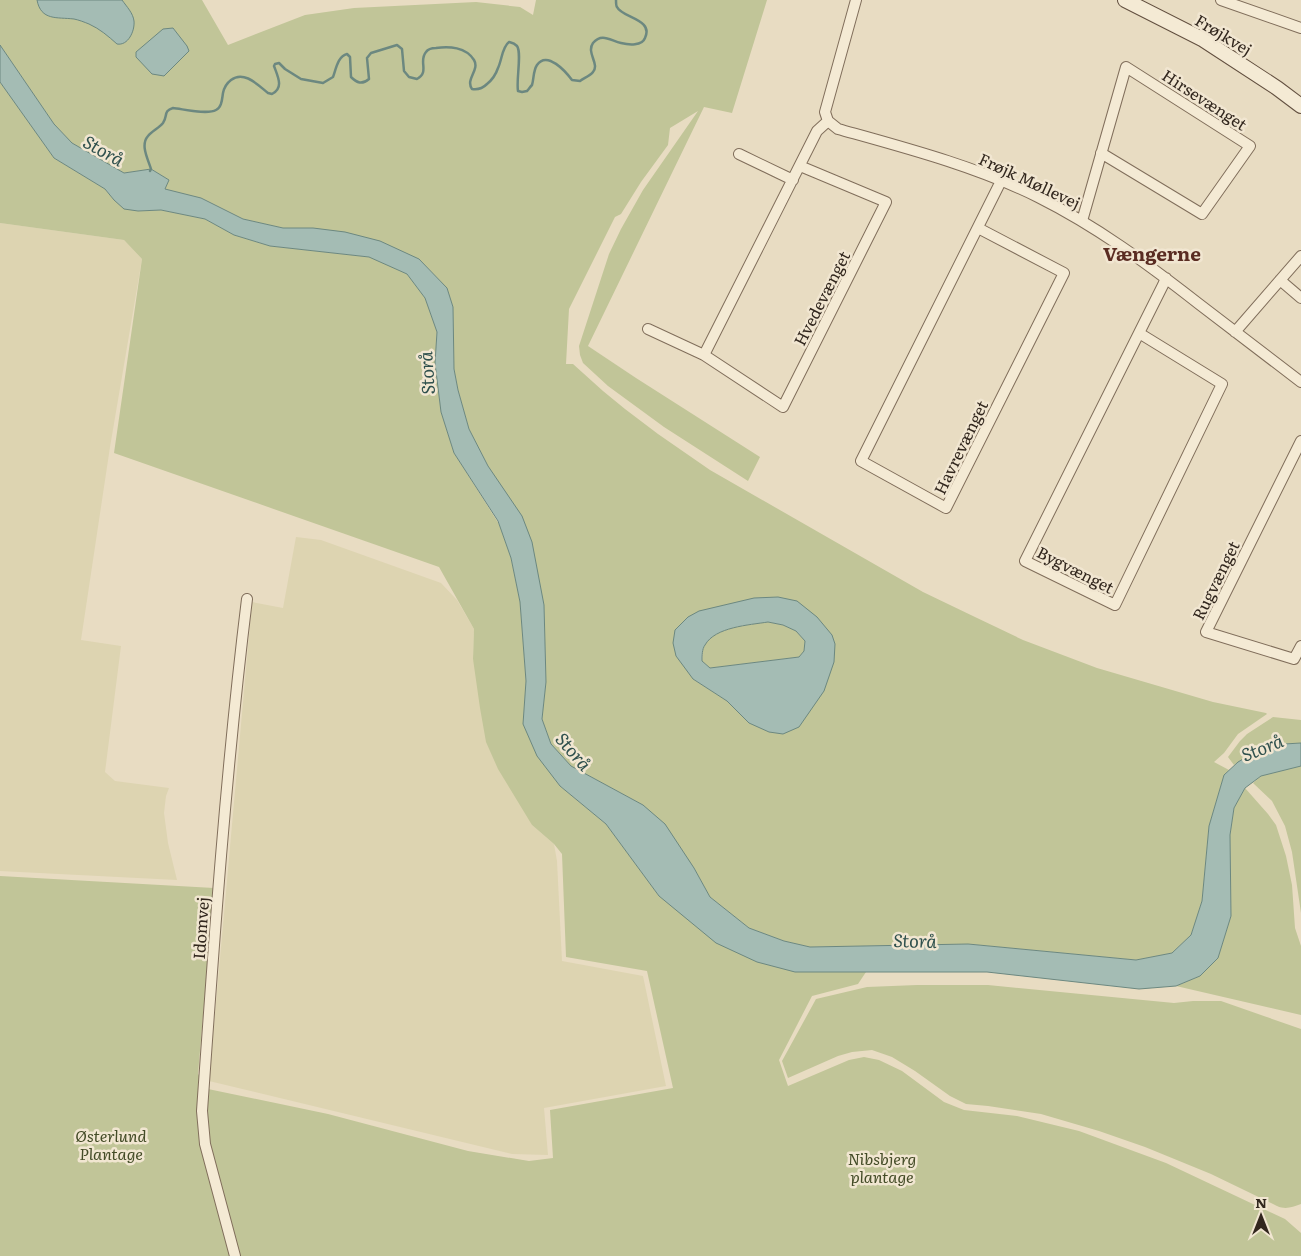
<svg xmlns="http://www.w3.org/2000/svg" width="1301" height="1256" viewBox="0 0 1301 1256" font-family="Literata,serif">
<rect width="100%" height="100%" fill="#e8dcc2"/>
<path fill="#ddd4b1" d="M 0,223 L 124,240 L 142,259 L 110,447 L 81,640 L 121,646 L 105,772 L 115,781 L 169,788 L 166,796 L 164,813 L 168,843 L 177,880 L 0,871 Z
M 296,537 L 321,540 L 441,583 L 457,600 L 474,629 L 473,659 L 532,825 L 554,844 L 557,861 L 562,961 L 643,976 L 666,1086 L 544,1108 L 548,1155 L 512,1154 L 209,1081 L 252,602 L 283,608 Z"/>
<path fill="#c1c598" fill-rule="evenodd" d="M 0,0 L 202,0 L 228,45 L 305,15 L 354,8 L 476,2 L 520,7 L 533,15 L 536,0 L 767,0 L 732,113 L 704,107 L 588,346 L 636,378 L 760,457 L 748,481 L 664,427 L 608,386 L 583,363 L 580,355 L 579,346 L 609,254 L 621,229 L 643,190 L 698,111 L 670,128 L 668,145 L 641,182 L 621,214 L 615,217 L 569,309 L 566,364 L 573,364 L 603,391 L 625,409 L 658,434 L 710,470 L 923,592 L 975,617 L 1023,640 L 1097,668 L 1213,702 L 1266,713 L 1267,714 L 1238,734 L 1224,753 L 1214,762 L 1229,770 L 1224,775 L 1209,826 L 1202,901 L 1191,935 L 1172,953 L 1136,960 L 968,944 L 810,947 L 784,941 L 749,928 L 710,897 L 694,868 L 643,805 L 571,766 L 551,744 L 542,719 L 546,682 L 544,605 L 488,466 L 469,429 L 458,390 L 454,369 L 453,307 L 447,288 L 419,259 L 313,228 L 283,228 L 243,219 L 201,198 L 165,189 L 169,180 L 151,169 L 124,173 L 72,143 L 54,124 L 0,45 ZM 699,611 L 817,617 L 783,734 L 749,723 L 727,701 L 693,679 Z
M 0,82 L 54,158 L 105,189 L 114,200 L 138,211 L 161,210 L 205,219 L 234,235 L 270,246 L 370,257 L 407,274 L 425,298 L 437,332 L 435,363 L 441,412 L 454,453 L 499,524 L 511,558 L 520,602 L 526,681 L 523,724 L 560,786 L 606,824 L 659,896 L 795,972 L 866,972 L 858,984 L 812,996 L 779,1060 L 788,1086 L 849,1060 L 864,1057 L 879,1060 L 902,1071 L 944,1102 L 964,1110 L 1017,1116 L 1079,1131 L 1166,1163 L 1285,1219 L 1301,1233 L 1301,1256 L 0,1256 L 0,876 L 214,888 L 198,1074 L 208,1089 L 328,1114 L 468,1151 L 529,1161 L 553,1158 L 550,1110 L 673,1088 L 647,971 L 566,957 L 562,854 L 554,844 L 532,825 L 498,769 L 486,742 L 480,708 L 473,659 L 474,629 L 439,567 L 114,453 L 142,259 L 124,240 L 0,223 Z
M 768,622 L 783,625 L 796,631 L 805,641 L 804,651 L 799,657 L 710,668 L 702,661 C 703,656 702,649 705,645 C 715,627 749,625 768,622 Z
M 1273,717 L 1301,720 L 1301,743 L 1284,744 L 1238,762 L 1234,765 L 1228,757 L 1240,741 L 1247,734 Z
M 1301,766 L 1301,913 L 1292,852 L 1285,826 L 1272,801 L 1253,783 L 1261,776 Z
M 1245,788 L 1268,814 L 1276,825 L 1286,856 L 1292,885 L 1295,928 L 1301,946 L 1301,1015 L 1176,986 L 1200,976 L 1218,958 L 1231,916 L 1230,835 L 1234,808 Z
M 917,985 L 988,985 L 1174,1003 L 1193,1001 L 1221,1001 L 1301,1029 L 1301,1204 C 1292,1207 1286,1210 1277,1206 L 1211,1174 L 1145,1147 L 1099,1131 L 1041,1114 L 988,1106 L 966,1104 L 950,1096 L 915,1071 L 892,1057 L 872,1050 L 852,1052 L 838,1056 L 788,1078 L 782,1061 L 816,999 L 867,987 Z"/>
<path fill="#a4bcb4" stroke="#6c8880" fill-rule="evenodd" d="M 37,0 L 122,0 C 127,7 133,13 134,21 C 135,31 128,46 117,44 C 108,36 100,29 89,24 C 84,22 79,20 74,19 C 57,17 41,21 37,0 Z
M 173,28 L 187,46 L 189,51 L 164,76 L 152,74 L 136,57 L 136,52 L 163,29 Z
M 0,45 L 54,124 L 72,143 L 124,173 L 151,169 L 169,180 L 165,189 L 201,198 L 243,219 L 283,228 L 313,228 L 345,232 L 380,241 L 419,259 L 447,288 L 453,307 L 454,369 L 458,390 L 469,429 L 488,466 L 522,516 L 532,542 L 544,605 L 546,682 L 542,719 L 551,744 L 571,766 L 643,805 L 665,824 L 694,868 L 710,897 L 749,928 L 784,941 L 810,947 L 968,944 L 1136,960 L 1172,953 L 1191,935 L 1202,901 L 1209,826 L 1224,775 L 1238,762 L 1255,752 L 1284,744 L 1301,743 L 1301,766 L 1261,776 L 1245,788 L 1234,808 L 1230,835 L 1231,916 L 1218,958 L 1200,976 L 1176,986 L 1139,989 L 987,972 L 795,972 L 757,962 L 716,943 L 659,896 L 606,824 L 560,786 L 537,756 L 523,724 L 526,681 L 520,602 L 511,558 L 498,521 L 454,453 L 441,412 L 435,363 L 437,332 L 425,298 L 407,274 L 369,257 L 270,246 L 234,235 L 205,219 L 161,210 L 138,211 L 124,209 L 114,200 L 105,189 L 54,158 L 0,82 Z
M 778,597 L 797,601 L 817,617 L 832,635 L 835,644 L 834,662 L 824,691 L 799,727 L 783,734 L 769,732 L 749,723 L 727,701 L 693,679 L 676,656 L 673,643 L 675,630 L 688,617 L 699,611 L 754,598 ZM 768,622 L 783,625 L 796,631 L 805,641 L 804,651 L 799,657 L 710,668 L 702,661 C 702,656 702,649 705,645 C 715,627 749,625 768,622 Z"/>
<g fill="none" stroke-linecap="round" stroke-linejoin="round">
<path stroke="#6c8880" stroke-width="2.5" d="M 150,171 L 151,169 C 148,159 140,145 148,136 C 152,131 159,128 163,123 C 168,116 163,111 173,108 C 183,109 207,115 216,110 C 222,107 222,99 223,93 C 224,88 227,83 231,80 C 244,70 258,85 268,93 L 272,94 C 284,88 278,77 274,66 L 275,64 L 279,63 L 285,69 L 301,79 L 323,83 L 333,77 C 336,69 338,56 347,54 L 350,57 L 351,77 C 357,83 362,85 369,79 L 367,58 L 371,53 L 397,45 L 402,49 L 404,71 L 409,77 L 417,79 C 430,72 418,61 426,52 C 428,49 432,48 436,48 C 449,46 466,47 474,60 C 480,70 465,79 472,89 C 478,90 482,89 487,84 C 492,80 496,74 498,68 C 502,60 502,47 509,42 C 513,43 514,43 517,46 C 522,53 516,80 518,91 L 522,92 L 527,91 C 529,89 530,87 532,85 C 534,79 533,71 537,65 C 547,50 566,72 572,80 L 580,81 C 584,78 590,76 593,72 C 600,64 586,53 593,43 C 602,32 611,41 621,43 C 629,45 642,46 645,38 C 654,19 622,18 617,7 C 616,6 616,2 616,0"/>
<defs>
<path id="street" d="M 856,0 L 825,112 L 828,121 L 838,129 C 906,148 975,166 1038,197 C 1096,226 1148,264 1199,304 C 1233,330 1267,356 1301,382
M 1221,0 L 1301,28
M 739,154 L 793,180
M 800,166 L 886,202 L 783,407 L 704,355 L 817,131 L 828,121
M 1082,221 L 1126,67 L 1250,146 L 1202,214 L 1101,153
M 978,228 L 1064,273 L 946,508 L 861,461 L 1001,181
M 1280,280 L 1301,298
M 648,329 L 704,355
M 1235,332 L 1301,256
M 1139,333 L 1222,384 L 1115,605 L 1025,561 C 1071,469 1117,377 1163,285 L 1166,278
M 1301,441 L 1206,632 L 1294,659 L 1301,646
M 235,1256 L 205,1144 L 202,1111 C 214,940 226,769 247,599"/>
<path id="secondary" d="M 1125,0 L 1202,39 L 1277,88 L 1301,106"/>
</defs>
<use href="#street" stroke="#806e5b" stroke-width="12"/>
<use href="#secondary" stroke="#624f3f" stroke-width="16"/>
<use href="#street" stroke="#f4ead4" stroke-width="10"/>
<use href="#secondary" stroke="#f4ead4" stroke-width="14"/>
</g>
<g text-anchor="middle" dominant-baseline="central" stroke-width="5" stroke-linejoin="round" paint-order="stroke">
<g font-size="16" fill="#32271e" stroke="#f1e6d1">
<text transform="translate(1224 34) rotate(31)">Frøjkvej</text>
<text transform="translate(1205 99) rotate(33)">Hirsevænget</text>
<text transform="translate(1030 180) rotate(25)">Frøjk Møllevej</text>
<text transform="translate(821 298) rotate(-63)">Hvedevænget</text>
<text transform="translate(960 447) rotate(-64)">Havrevænget</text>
<text transform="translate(1076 569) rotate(27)">Bygvænget</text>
<text transform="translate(1215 580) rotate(-64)">Rugvænget</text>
<text transform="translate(200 928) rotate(-86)">Idomvej</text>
</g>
<g font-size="16" font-style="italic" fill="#444c27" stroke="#f1e6d1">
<text x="111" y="1135">Østerlund<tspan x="111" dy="18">Plantage</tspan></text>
<text x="882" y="1158">Nibsbjerg<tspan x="882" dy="18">plantage</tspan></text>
</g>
<g font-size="18" font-style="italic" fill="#2f504d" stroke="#f1e6d1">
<text transform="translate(104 150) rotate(29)">Storå</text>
<text transform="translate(426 373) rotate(-94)">Storå</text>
<text transform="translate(1262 747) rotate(-22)">Storå</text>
<text transform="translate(574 751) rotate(49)">Storå</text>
<text transform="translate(915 940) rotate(1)">Storå</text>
</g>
<g font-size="19" font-weight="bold" fill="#5a2c22" stroke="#f1e6d1">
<text x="1152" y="253">Vængerne</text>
</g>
</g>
<g transform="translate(1261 1216)" stroke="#f1e6d1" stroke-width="4" paint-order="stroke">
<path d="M0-4L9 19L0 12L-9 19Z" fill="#32271e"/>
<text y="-8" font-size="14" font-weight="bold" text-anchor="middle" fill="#32271e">N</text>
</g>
</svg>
